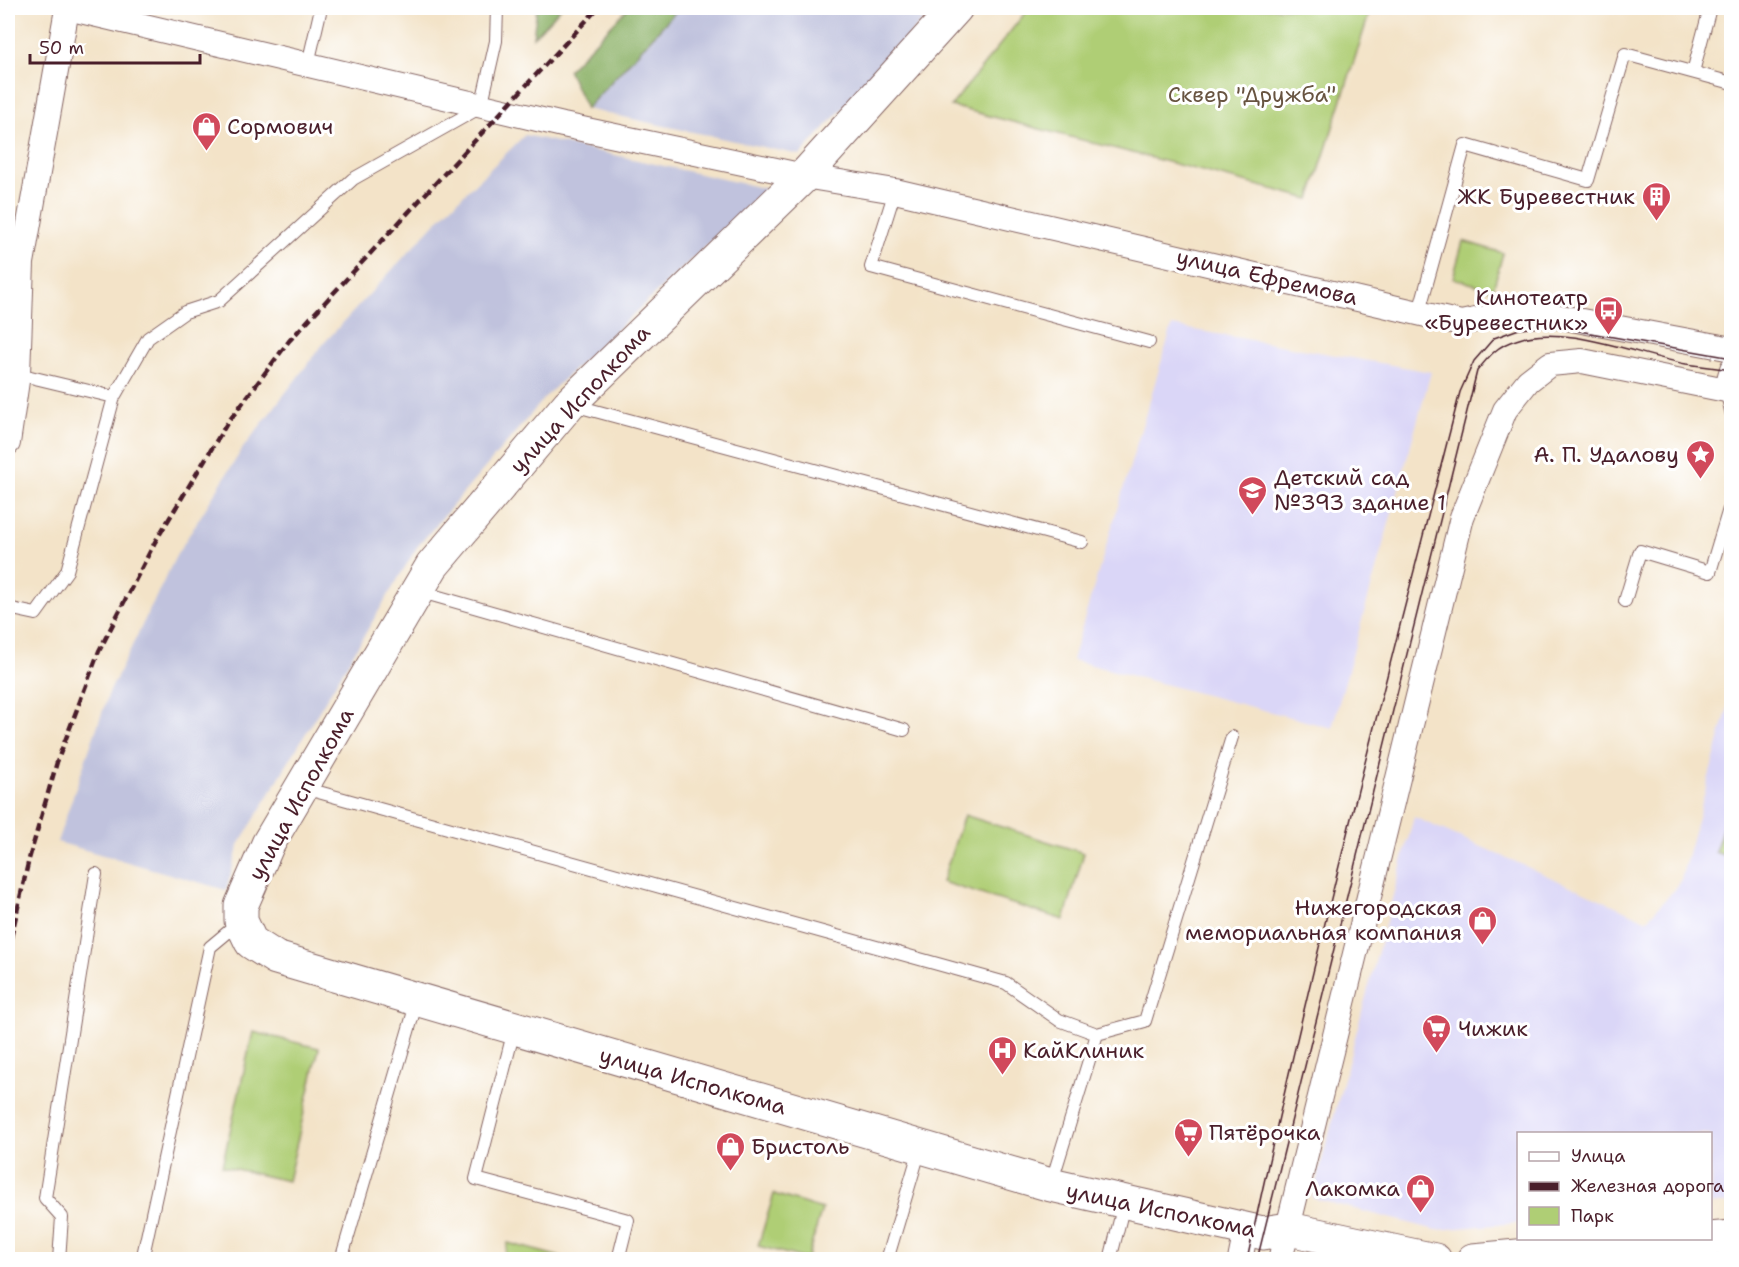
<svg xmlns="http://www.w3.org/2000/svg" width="1739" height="1267" viewBox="0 0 1739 1267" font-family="'Shantell Sans',sans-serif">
<rect width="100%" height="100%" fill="#fff"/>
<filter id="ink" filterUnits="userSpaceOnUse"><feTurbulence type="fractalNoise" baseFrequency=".0167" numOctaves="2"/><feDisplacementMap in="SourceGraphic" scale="12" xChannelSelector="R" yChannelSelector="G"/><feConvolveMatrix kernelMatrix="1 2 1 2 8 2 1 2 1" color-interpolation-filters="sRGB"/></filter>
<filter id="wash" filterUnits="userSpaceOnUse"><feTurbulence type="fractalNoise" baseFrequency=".008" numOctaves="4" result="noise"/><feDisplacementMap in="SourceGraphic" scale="24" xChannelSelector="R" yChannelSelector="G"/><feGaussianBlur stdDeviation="1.35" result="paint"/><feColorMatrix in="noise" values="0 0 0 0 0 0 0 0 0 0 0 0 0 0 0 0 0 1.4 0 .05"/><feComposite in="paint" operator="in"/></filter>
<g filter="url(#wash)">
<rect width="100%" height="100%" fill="#f3e3c8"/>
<path fill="#dad6f7" d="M 1172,326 L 1431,372 L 1332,728 L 1072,660 Z
M 1731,696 L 1731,1202 L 1711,1205 L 1710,1134 L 1518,1134 L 1518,1223 L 1436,1230 L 1312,1198 L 1414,817 L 1647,920 L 1680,883 Z"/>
<path fill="#c0c2dd" d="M 679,8 L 927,8 L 925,18 L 800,155 L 586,109 Z
M 525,135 L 767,189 L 549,393 L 417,547 L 239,845 L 226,890 L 57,842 L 109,693 L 176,556 L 243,448 L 324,343 L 445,213 Z"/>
<path fill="#afce75" stroke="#7c7650" stroke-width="1.5" d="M 1029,8 L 1371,8 L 1310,199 L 951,106 Z
M 1463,241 L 1503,253 L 1493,290 L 1453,278 Z
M 1731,802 L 1731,858 L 1715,852 Z
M 964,815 L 1084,853 L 1064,920 L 942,882 Z
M 253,1032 L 319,1048 L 288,1181 L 222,1166 Z
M 774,1194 L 822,1209 L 807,1259 L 758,1246 Z
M 508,1243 L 568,1259 L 504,1259 Z"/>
<path fill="#8bb166" stroke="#6a6848" stroke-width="1.5" d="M 537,8 L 561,8 L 533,37 Z
M 628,8 L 679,8 L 586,109 L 568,70 Z"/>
</g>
<g filter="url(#ink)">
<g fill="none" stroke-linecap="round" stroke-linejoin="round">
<defs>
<path id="lane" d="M 308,64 L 321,8
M 1693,72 L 1710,8
M 895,191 L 871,267 L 1149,342
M 1419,312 L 1465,145 L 1588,180 L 1625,54 L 1732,83
M 18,374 L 114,397
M 1726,390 L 1732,415
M 573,405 L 1082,542
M 418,591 L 904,730
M 1625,601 L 1640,551 L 1710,572 L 1732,499
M 8,608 L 36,614 L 67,571 L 114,397 L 148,338 L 185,312 L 219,301 L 353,179 L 481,107 L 496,41 L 497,8
M 304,788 L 1006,983 L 1059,1020 L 1097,1034 L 1051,1184
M 514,1030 L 476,1179 L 628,1220 L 618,1260
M 1097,1034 L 1145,1021 L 1232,737
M 59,1260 L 62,1217 L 45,1198 L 96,874
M 142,1260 L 210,947 L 240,922
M 341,1260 L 417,1001
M 887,1260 L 920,1149
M 1110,1260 L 1124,1204"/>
<path id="street" d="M 68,8 L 563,125 L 804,176 L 895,191 L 1461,323 L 1523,310 L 1732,349
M 8,443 L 18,374 L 22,263 L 67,9
M 1240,1260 L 1246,1230
M 1280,1260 L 1462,517 L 1505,410 L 1528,381 L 1550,364 L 1582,361 L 1726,390 L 1732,369"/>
<path id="secondary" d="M 956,8 L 804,176 L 569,404 L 432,566 L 268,844 L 241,906 L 241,921 L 251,942 L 276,958 L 1051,1185 L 1263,1233 L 1289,1229 L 1435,1260
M 1473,1260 L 1732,1237"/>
</defs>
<use href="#lane" stroke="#856462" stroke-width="14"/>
<use href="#street" stroke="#856462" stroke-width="26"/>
<use href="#secondary" stroke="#856462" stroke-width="35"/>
<use href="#lane" stroke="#fff" stroke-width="12"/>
<use href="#street" stroke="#fff" stroke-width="24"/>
<use href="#secondary" stroke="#fff" stroke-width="33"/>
<path stroke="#4a1f2b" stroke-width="1.5" d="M 1247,1260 C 1310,968 1386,680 1460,392 L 1474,361 L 1494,338 L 1519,329 L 1551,326 L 1732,358
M 1257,1260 L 1477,371 C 1489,356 1498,345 1516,340 C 1564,323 1637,355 1686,364 C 1701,366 1716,368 1732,370"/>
<path stroke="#4a1f2b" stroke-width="4.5" stroke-dasharray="9 4.5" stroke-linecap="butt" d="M 8,951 L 29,859 L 57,762 L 99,651 L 155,542 L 226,425 L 289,341 L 598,8"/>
</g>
</g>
<defs>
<symbol id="shop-pin" viewBox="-11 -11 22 30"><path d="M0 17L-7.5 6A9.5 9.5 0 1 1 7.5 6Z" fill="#d1495b" stroke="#fff"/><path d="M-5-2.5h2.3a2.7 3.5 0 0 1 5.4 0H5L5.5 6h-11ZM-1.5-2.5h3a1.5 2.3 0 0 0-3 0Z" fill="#fff"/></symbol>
<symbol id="building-pin" viewBox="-11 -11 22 30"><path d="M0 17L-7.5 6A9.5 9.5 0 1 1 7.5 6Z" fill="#d1495b" stroke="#fff"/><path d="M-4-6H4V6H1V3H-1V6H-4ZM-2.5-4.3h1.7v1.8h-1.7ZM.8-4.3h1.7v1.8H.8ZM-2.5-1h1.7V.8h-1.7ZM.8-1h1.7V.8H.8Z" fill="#fff"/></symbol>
<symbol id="bus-pin" viewBox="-11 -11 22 30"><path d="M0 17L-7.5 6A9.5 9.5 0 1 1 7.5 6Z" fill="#d1495b" stroke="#fff"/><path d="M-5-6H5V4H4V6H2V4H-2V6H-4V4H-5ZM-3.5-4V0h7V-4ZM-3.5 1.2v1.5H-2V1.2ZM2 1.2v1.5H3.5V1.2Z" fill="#fff"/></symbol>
<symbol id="sight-pin" viewBox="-11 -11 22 30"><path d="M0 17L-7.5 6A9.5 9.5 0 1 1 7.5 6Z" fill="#d1495b" stroke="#fff"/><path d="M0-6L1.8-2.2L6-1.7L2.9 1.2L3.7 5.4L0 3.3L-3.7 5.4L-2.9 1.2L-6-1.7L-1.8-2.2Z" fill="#fff"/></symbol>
<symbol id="school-pin" viewBox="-11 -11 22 30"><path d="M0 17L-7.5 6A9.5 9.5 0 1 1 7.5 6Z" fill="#d1495b" stroke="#fff"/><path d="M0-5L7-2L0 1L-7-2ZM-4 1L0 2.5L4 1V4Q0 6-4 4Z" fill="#fff"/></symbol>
<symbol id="supermarket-pin" viewBox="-11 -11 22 30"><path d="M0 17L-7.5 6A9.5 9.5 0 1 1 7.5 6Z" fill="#d1495b" stroke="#fff"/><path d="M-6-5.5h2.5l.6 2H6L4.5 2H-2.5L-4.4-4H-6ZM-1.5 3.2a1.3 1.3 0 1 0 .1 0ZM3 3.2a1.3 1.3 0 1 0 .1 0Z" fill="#fff"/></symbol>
<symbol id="hospital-pin" viewBox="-11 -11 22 30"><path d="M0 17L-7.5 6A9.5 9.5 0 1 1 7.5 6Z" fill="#d1495b" stroke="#fff"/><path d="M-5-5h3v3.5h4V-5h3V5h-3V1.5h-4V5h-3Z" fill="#fff"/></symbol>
</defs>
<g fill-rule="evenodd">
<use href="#shop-pin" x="190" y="110" width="33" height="45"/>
<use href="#building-pin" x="1640" y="180" width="33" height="45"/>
<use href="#bus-pin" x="1592" y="294" width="33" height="45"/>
<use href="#sight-pin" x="1684" y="438" width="33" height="45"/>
<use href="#school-pin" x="1236" y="474" width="33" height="45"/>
<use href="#shop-pin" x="1466" y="904" width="33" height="45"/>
<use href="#supermarket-pin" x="1420" y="1012" width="33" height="45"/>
<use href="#hospital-pin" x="986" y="1034" width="33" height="45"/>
<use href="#supermarket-pin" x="1172" y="1116" width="33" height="45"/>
<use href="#shop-pin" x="714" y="1130" width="33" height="45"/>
<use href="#shop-pin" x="1404" y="1172" width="33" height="45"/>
</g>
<g text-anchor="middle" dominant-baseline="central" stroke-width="6" stroke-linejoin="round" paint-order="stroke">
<g font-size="22" fill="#685441" stroke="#fff">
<text x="1252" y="94">Сквер "Дружба"</text>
</g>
<g font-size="22" fill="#4a1f2b" stroke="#fff" text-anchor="start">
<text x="227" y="126">Сормович</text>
<text x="1635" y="196" text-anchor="end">ЖК Буревестник</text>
<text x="1588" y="297" text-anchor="end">Кинотеатр<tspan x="1588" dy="25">«Буревестник»</tspan></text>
<text x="1679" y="454" text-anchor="end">А. П. Удалову</text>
<text x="1274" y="477">Детский сад<tspan x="1274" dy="25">№393 здание 1</tspan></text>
<text x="1462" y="907" text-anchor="end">Нижегородская<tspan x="1462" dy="25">мемориальная компания</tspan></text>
<text x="1458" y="1028">Чижик</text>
<text x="1023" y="1050">КайКлиник</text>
<text x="1209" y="1132">Пятёрочка</text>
<text x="751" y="1146">Бристоль</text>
<text x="1400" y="1188" text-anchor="end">Лакомка</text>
</g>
<g font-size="22" fill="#4a1f2b" stroke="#fff">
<text transform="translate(1267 277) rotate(13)">улица Ефремова</text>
<text transform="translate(580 399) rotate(-47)">улица Исполкома</text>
<text transform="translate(301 794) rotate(-61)">улица Исполкома</text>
<text transform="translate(693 1081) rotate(16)">улица Исполкома</text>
<text transform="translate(1161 1210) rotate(12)">улица Исполкома</text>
</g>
</g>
<rect width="1739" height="1267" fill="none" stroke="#fff" stroke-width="30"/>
<rect x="1517" y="1132" width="195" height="108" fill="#ffffff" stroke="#b7a5aa" stroke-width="1.5"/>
<rect x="1529" y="1152" width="30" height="9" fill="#ffffff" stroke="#b7a5aa" stroke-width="1.5"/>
<text x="1571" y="1162" font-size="18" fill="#4a1f2b">Улица</text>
<rect x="1529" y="1182" width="30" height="9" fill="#4a1f2b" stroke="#b7a5aa" stroke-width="1.5"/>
<text x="1571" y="1192" font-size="18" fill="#4a1f2b">Железная дорога</text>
<rect x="1529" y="1207" width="30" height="18" fill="#afce75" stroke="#b7a5aa" stroke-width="1.5"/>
<text x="1571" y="1222" font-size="18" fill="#4a1f2b">Парк</text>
<path d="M30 54v9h170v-9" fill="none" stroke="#4a1f2b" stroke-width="3"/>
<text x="39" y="54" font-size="18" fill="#4a1f2b" stroke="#ffffff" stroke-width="4.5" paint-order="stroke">50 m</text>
</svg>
